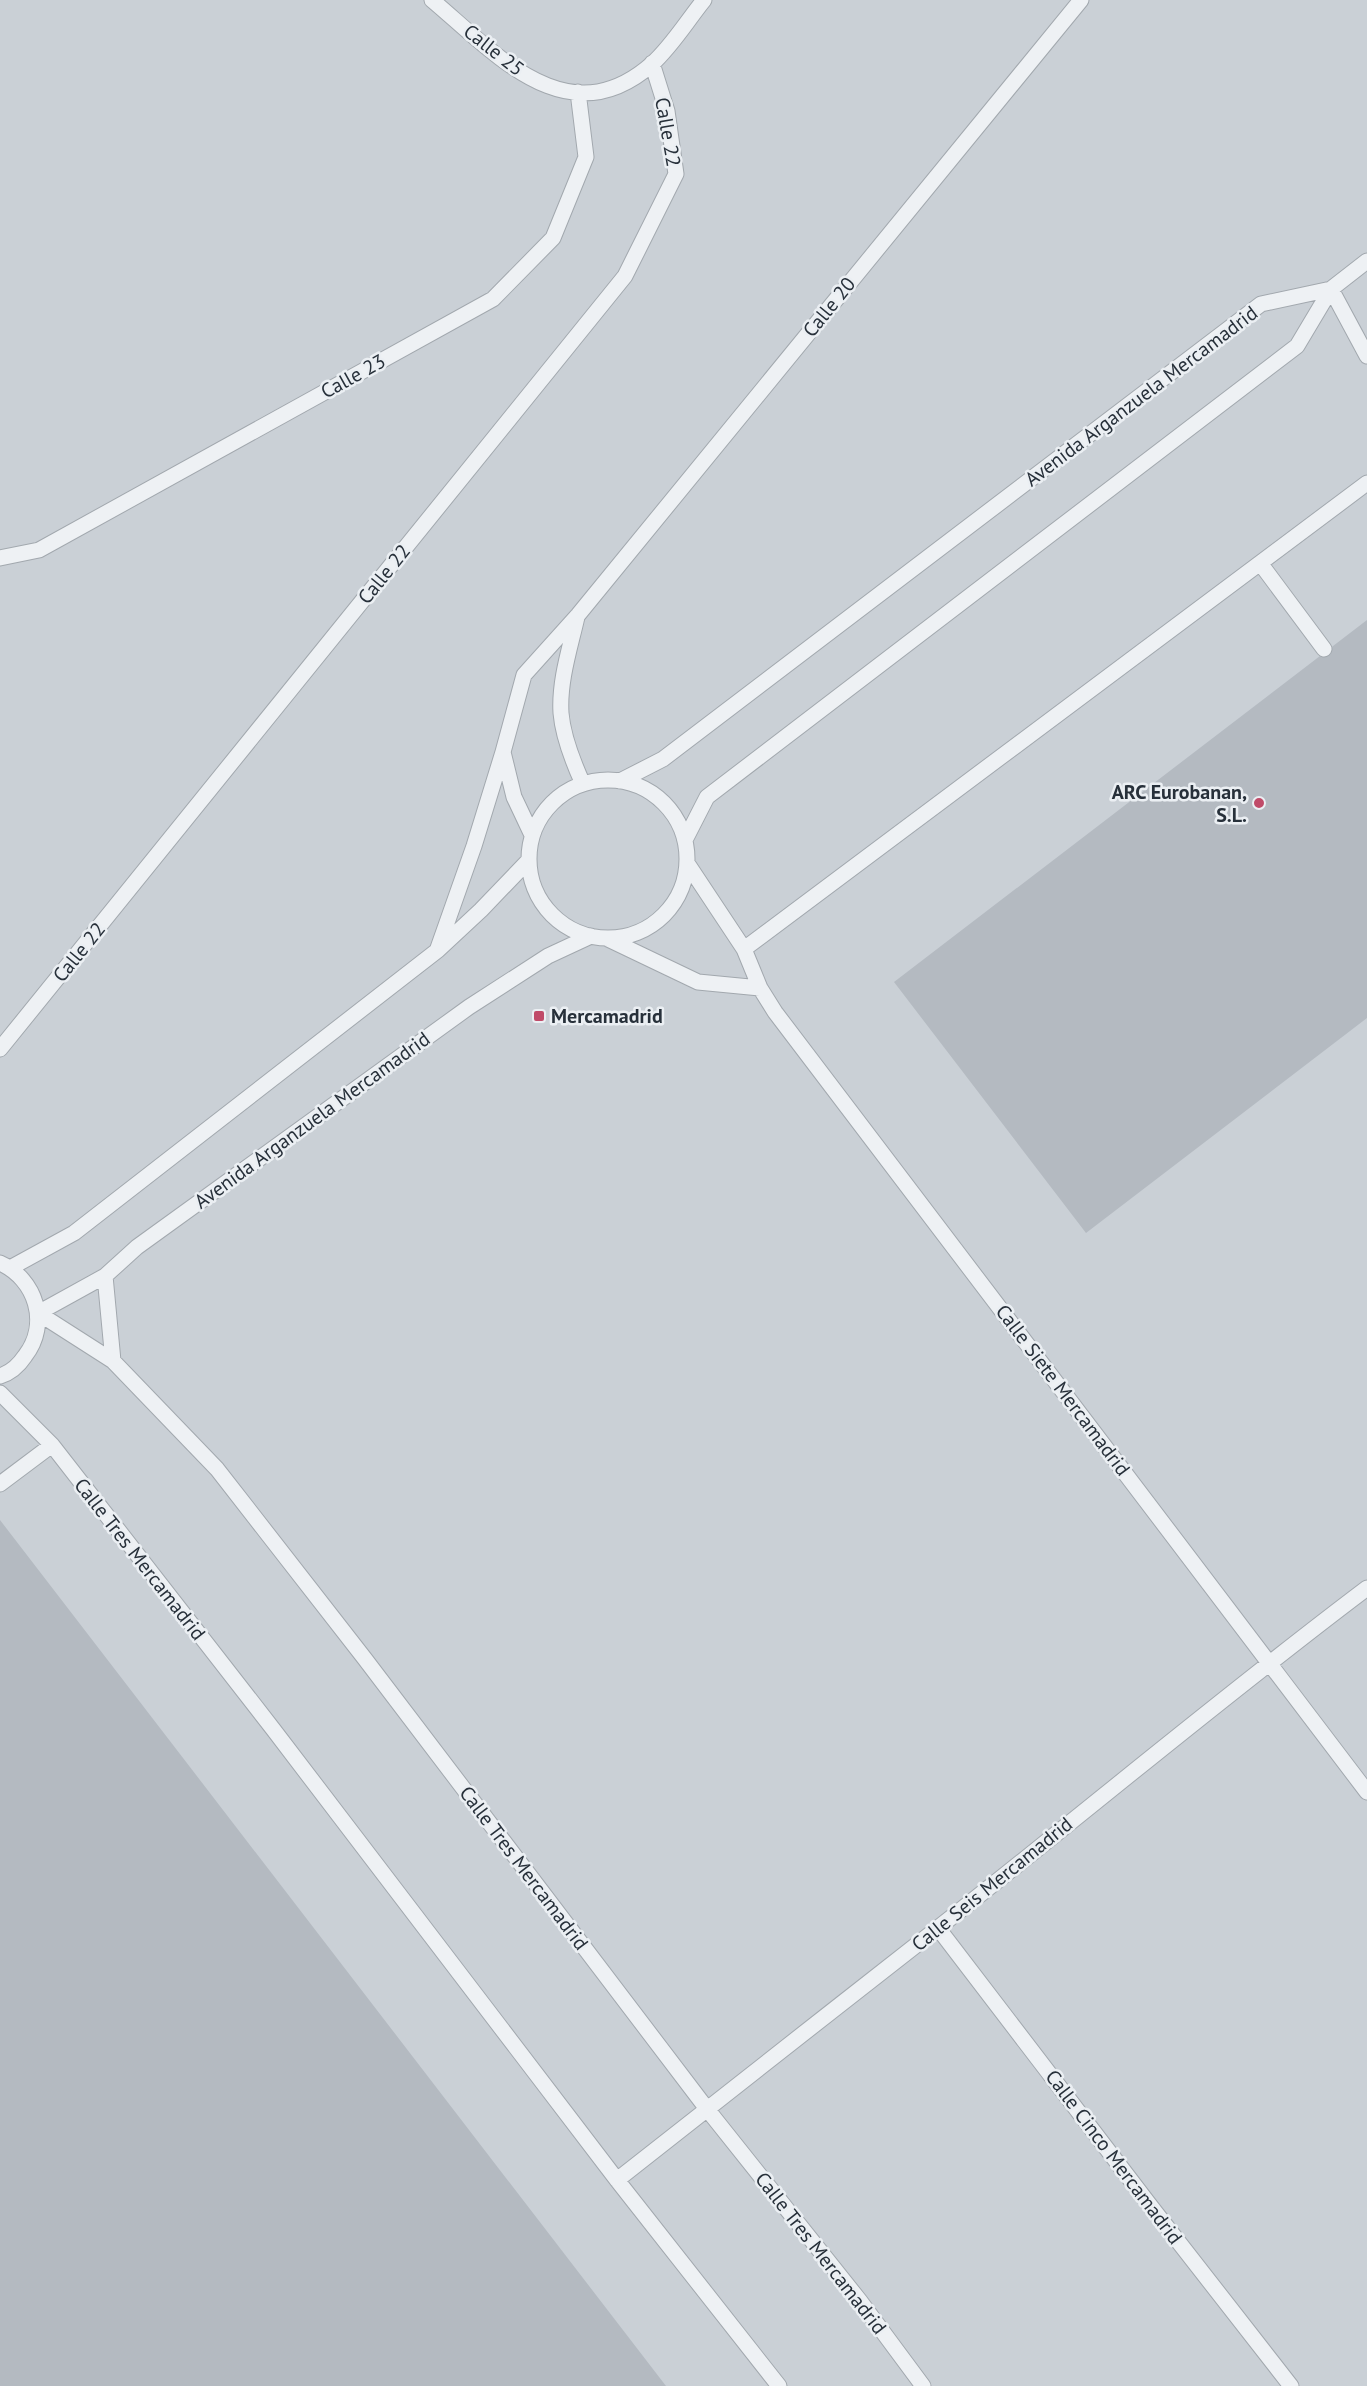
<svg xmlns="http://www.w3.org/2000/svg" width="1367" height="2386" viewBox="0 0 1367 2386" font-family="'PT Sans',sans-serif">
<rect width="100%" height="100%" fill="#dce1e5"/>
<path fill="#cad0d6" d="M 0,0 L 1367,0 L 1367,2386 L 0,2386 Z"/>
<path fill="#b4bac1" d="M 1367,620 L 1367,1018 L 1086,1233 L 894,982 Z
M 0,1520 L 666,2386 L 0,2386 Z"/>
<g fill="none" stroke-linecap="round" stroke-linejoin="round">
<defs>
<path id="lane" d="M 432,0 C 495,53 568,138 652,64 C 672,46 687,21 704,0
M 1331,289 L 1367,356
M 0,558 L 39,550 L 493,299 L 553,238 L 586,157 L 578,92
M 1260,563 L 1324,649
M 577,617 C 570,648 559,681 561,713 C 563,737 573,762 583,784
M529 859a79 79 0 1 1 158 0a79 79 0 1 1-158 0Z
M 620,781 L 663,759 L 1261,304 L 1331,289
M 532,835 L 514,797 L 503,752 L 524,675 L 578,615 L 1081,0
M 685,840 L 707,797 L 1297,346 L 1331,289 L 1367,261
M 687,863 L 744,949 L 760,988 L 775,1012 L 1367,1792
M 591,936 L 548,956 L 469,1007 L 137,1247 L 105,1276 L 38,1313 L 113,1361 L 217,1469 L 365,1659 L 707,2109 L 860,2301 L 923,2386
M 606,938 L 698,982 L 760,988
M 438,948 L 474,846 L 503,752
M 744,949 L 1367,483
M 0,1049 L 625,276 L 676,174 L 667,111 L 652,63
M 0,1263 C 36,1279 50,1324 25,1356 C 19,1365 10,1373 0,1376
M 10,1268 L 74,1233 L 438,950 L 481,910 L 529,860
M 105,1276 L 113,1361
M 0,1393 L 52,1445 L 273,1729 L 617,2180 L 779,2386
M 0,1484 L 52,1445
M 938,1928 L 1149,2204 L 1291,2386
M 617,2180 C 724,2095 831,2012 938,1928 C 1082,1815 1221,1698 1367,1588"/>
</defs>
<use href="#lane" stroke="#a2a8ae" stroke-width="17"/>
<use href="#lane" stroke="#eef1f4" stroke-width="15"/>
</g>
<g fill="#c04b69" stroke="#ebeff3" stroke-width="2">
<circle cx="1259" cy="803" r="6"/>
<rect x="533" y="1010" width="12" height="12" rx="3"/>
</g>
<g text-anchor="middle" dominant-baseline="central" stroke-width="5" stroke-linejoin="round" paint-order="stroke">
<g font-size="20" fill="#27303a" stroke="#ebeff3">
<text transform="translate(494 50) rotate(38)">Calle 25</text>
<text transform="translate(668 132) rotate(80)">Calle 22</text>
<text transform="translate(829 307) rotate(-51)">Calle 20</text>
<text transform="translate(353 376) rotate(-29)">Calle 23</text>
<text transform="translate(1141 396) rotate(-37)">Avenida Arganzuela Mercamadrid</text>
<text transform="translate(384 574) rotate(-51)">Calle 22</text>
<text transform="translate(79 952) rotate(-51)">Calle 22</text>
<text transform="translate(312 1120) rotate(-36)">Avenida Arganzuela Mercamadrid</text>
<text transform="translate(1063 1390) rotate(53)">Calle Siete Mercamadrid</text>
<text transform="translate(140 1559) rotate(52)">Calle Tres Mercamadrid</text>
<text transform="translate(524 1868) rotate(53)">Calle Tres Mercamadrid</text>
<text transform="translate(992 1884) rotate(-39)">Calle Seis Mercamadrid</text>
<text transform="translate(1114 2157) rotate(53)">Calle Cinco Mercamadrid</text>
<text transform="translate(821 2253) rotate(52)">Calle Tres Mercamadrid</text>
</g>
<g font-size="20" font-weight="bold" fill="#27303a" stroke="#ebeff3" text-anchor="end">
<text x="1247" y="792">ARC Eurobanan,<tspan x="1247" dy="23">S.L.</tspan></text>
<text x="551" y="1016" text-anchor="start">Mercamadrid</text>
</g>
</g>
</svg>
